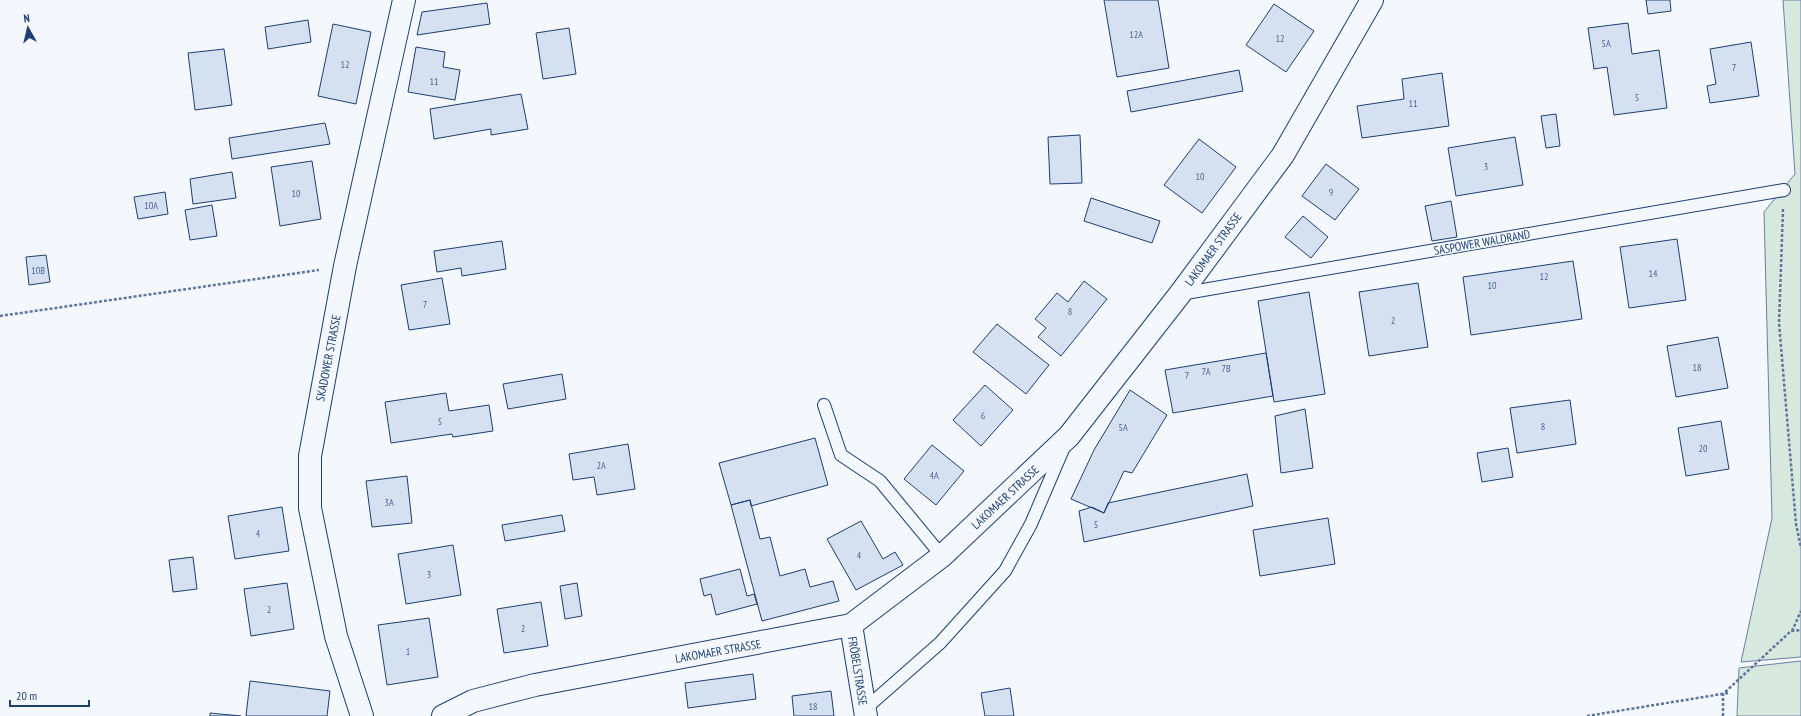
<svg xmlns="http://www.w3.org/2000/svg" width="1801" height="716" viewBox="0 0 1801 716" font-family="'PT Sans Narrow',sans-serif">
<rect width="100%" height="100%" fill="#f4f7fb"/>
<path fill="#d7e8df" stroke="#687fa3" d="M 1783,0 L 1801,0 L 1801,657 L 1741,662 L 1772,518 L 1764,212 L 1795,174 Z
M 1801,661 L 1801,716 L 1737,716 L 1739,668 Z"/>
<path fill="#d5e0f0" stroke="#1d3f73" d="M 1104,0 L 1158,0 L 1169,68 L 1117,77 Z
M 1646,0 L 1670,0 L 1671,11 L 1648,14 Z
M 487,3 L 490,24 L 417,35 L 422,12 Z
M 1274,4 L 1314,31 L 1286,72 L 1246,45 Z
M 308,20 L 311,42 L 268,49 L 265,27 Z
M 1628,23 L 1632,54 L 1659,50 L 1667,108 L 1614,115 L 1607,67 L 1594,69 L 1588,28 Z
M 333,24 L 371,32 L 356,104 L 318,96 Z
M 569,28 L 576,74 L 543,79 L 536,33 Z
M 1751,42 L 1759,96 L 1710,103 L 1707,86 L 1716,84 L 1710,49 Z
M 416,47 L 445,52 L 443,67 L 460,70 L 455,100 L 408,92 Z
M 224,49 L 232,105 L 195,110 L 188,53 Z
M 1239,70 L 1243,91 L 1131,112 L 1127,91 Z
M 1442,73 L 1449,126 L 1362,138 L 1357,106 L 1404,99 L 1402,79 Z
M 521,94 L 528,129 L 491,135 L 491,129 L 434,139 L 430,109 Z
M 1556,114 L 1560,146 L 1546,148 L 1541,116 Z
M 325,123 L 330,144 L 232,159 L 229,138 Z
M 1080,135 L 1082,183 L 1050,184 L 1048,137 Z
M 1515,137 L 1523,185 L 1456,196 L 1448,148 Z
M 1199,139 L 1236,167 L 1202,213 L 1164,185 Z
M 312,161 L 321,219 L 280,226 L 271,167 Z
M 1326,164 L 1359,189 L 1335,220 L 1302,196 Z
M 232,172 L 236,198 L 193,204 L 190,179 Z
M 165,192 L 168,214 L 138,219 L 134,197 Z
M 1091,198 L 1160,221 L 1152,243 L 1084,221 Z
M 1451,201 L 1457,237 L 1432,241 L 1425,206 Z
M 212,205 L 217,236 L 190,240 L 185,210 Z
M 1303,216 L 1328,237 L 1311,258 L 1285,237 Z
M 1677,239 L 1686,300 L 1629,308 L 1620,247 Z
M 502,241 L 506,269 L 462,276 L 461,268 L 437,272 L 434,251 Z
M 46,255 L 50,282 L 29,285 L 26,257 Z
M 1573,261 L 1582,319 L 1471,335 L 1463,277 Z
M 442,278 L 450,324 L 409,330 L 401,285 Z
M 1084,281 L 1107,299 L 1061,356 L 1038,337 L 1046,328 L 1035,319 L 1057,293 L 1068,302 Z
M 1418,283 L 1428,347 L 1369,356 L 1359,292 Z
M 1309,292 L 1325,394 L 1274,402 L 1258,301 Z
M 997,324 L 1049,365 L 1026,394 L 973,352 Z
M 1718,337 L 1728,388 L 1676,397 L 1667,346 Z
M 1266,353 L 1273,396 L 1173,413 L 1165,370 Z
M 562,374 L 566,399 L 508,409 L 503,384 Z
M 985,385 L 1013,410 L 981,446 L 953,420 Z
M 1130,390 L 1167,415 L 1132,473 L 1124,471 L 1104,513 L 1071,499 L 1094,450 Z
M 446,393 L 449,411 L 489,405 L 493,431 L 453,437 L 452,434 L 391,443 L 385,402 Z
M 1570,400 L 1576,444 L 1517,453 L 1510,408 Z
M 1305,409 L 1313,468 L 1281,473 L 1275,416 Z
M 1721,421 L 1729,469 L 1686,476 L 1678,428 Z
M 815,438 L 828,485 L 751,506 L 750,500 L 731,505 L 719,463 Z
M 628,444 L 635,489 L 597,495 L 594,477 L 573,480 L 569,454 Z
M 932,445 L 964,471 L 936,505 L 904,479 Z
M 1508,448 L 1513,477 L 1482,482 L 1477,453 Z
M 1247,474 L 1253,506 L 1084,542 L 1079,511 L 1092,507 L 1104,513 L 1108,503 Z
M 407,476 L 412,523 L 372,527 L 366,481 Z
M 750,500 L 760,539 L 770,537 L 780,576 L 805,569 L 810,587 L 833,581 L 839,601 L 762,621 L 731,505 Z
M 282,507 L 289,551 L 235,559 L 228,516 Z
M 562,515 L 565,531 L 505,541 L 502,525 Z
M 1328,518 L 1335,564 L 1260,576 L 1253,530 Z
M 861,521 L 883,559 L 895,552 L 903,565 L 856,590 L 827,539 Z
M 453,545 L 461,595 L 406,604 L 398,554 Z
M 193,557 L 197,589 L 173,592 L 169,560 Z
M 740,569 L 747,596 L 754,594 L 757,604 L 716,615 L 711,594 L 704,596 L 700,579 Z
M 287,583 L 294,629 L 251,636 L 244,589 Z
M 577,583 L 582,616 L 565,619 L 560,586 Z
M 541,602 L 548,646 L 504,653 L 497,609 Z
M 429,618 L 438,677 L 387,685 L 378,625 Z
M 753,674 L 756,699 L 688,708 L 685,683 Z
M 250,681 L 330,691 L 327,716 L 246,716 Z
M 1010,688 L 1014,716 L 985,716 L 981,693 Z
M 831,691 L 834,716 L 794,716 L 792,696 Z
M 210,713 L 241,716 L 210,716 Z"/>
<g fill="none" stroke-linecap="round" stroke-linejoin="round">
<defs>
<path id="lane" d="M 1180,294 L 1784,190
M 824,405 L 841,455 L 880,481 L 942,556
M 865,709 L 940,643 L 1005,571 L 1031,524 L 1064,447"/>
<path id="street" d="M 851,625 L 866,716
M 362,716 L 336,636 L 310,508 L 310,456 L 345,266 L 404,0
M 443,716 L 473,701 L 535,685 L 851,625 L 942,556 L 1069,436 L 1180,294 L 1283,155 L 1372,0"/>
</defs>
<use href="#lane" stroke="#1d3f73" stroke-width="14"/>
<use href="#street" stroke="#1d3f73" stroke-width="24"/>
<path stroke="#5e769c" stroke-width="2.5" stroke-dasharray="3 2" stroke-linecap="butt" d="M 1783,209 L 1779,323 L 1796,524 L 1801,548
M 0,316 L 319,270
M 1792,631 L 1801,611
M 1587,716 L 1728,693
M 1723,716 L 1723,694 L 1791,631 L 1801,630"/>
<use href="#lane" stroke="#f4f7fb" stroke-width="12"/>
<use href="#street" stroke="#f4f7fb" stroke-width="22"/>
</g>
<g text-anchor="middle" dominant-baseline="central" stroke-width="3" stroke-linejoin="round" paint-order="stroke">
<g font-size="10" fill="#4b6792">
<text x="1136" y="34">12A</text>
<text x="1280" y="38">12</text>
<text x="1606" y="43">5A</text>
<text x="345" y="64">12</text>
<text x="1734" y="67">7</text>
<text x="434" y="81">11</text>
<text x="1637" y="97">5</text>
<text x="1413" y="103">11</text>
<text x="1486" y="166">3</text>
<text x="1200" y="176">10</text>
<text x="1331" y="192">9</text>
<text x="296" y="193">10</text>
<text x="151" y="205">10A</text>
<text x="38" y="270">10B</text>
<text x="1653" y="273">14</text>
<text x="1544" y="276">12</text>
<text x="1492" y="285">10</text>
<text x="425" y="304">7</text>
<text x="1070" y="311">8</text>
<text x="1393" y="320">2</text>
<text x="1697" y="367">18</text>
<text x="1226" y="368">7B</text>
<text x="1206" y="371">7A</text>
<text x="1187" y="375">7</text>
<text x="983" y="415">6</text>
<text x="440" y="421">5</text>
<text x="1543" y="426">8</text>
<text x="1123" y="427">5A</text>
<text x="1703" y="448">20</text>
<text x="601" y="465">2A</text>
<text x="934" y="475">4A</text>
<text x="389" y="502">3A</text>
<text x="1096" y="524">5</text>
<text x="258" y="533">4</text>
<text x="859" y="555">4</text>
<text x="429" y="574">3</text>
<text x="269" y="609">2</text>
<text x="523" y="628">2</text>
<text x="408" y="651">1</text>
<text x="813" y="706">18</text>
</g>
<g font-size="12" fill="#1d3f73" stroke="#f4f7fb">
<text transform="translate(1482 242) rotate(-10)">SASPOWER WALDRAND</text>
<text transform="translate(1213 249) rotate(-54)">LAKOMAER STRASSE</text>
<text transform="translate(328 358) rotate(-79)">SKADOWER STRASSE</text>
<text transform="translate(1005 497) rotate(-43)">LAKOMAER STRASSE</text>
<text transform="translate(718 651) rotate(-10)">LAKOMAER STRASSE</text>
<text transform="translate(858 671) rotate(81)">FRÖBELSTRASSE</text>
</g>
</g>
<g transform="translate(28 28) rotate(352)" stroke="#f4f7fb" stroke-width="3" paint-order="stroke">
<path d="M0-3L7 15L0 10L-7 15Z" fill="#1d3f73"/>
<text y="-6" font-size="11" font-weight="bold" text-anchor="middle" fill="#1d3f73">N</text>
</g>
<path d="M10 700v6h79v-6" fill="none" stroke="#1d3f73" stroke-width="2"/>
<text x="16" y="700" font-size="12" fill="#1d3f73" stroke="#f4f7fb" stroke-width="3" paint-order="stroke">20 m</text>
</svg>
